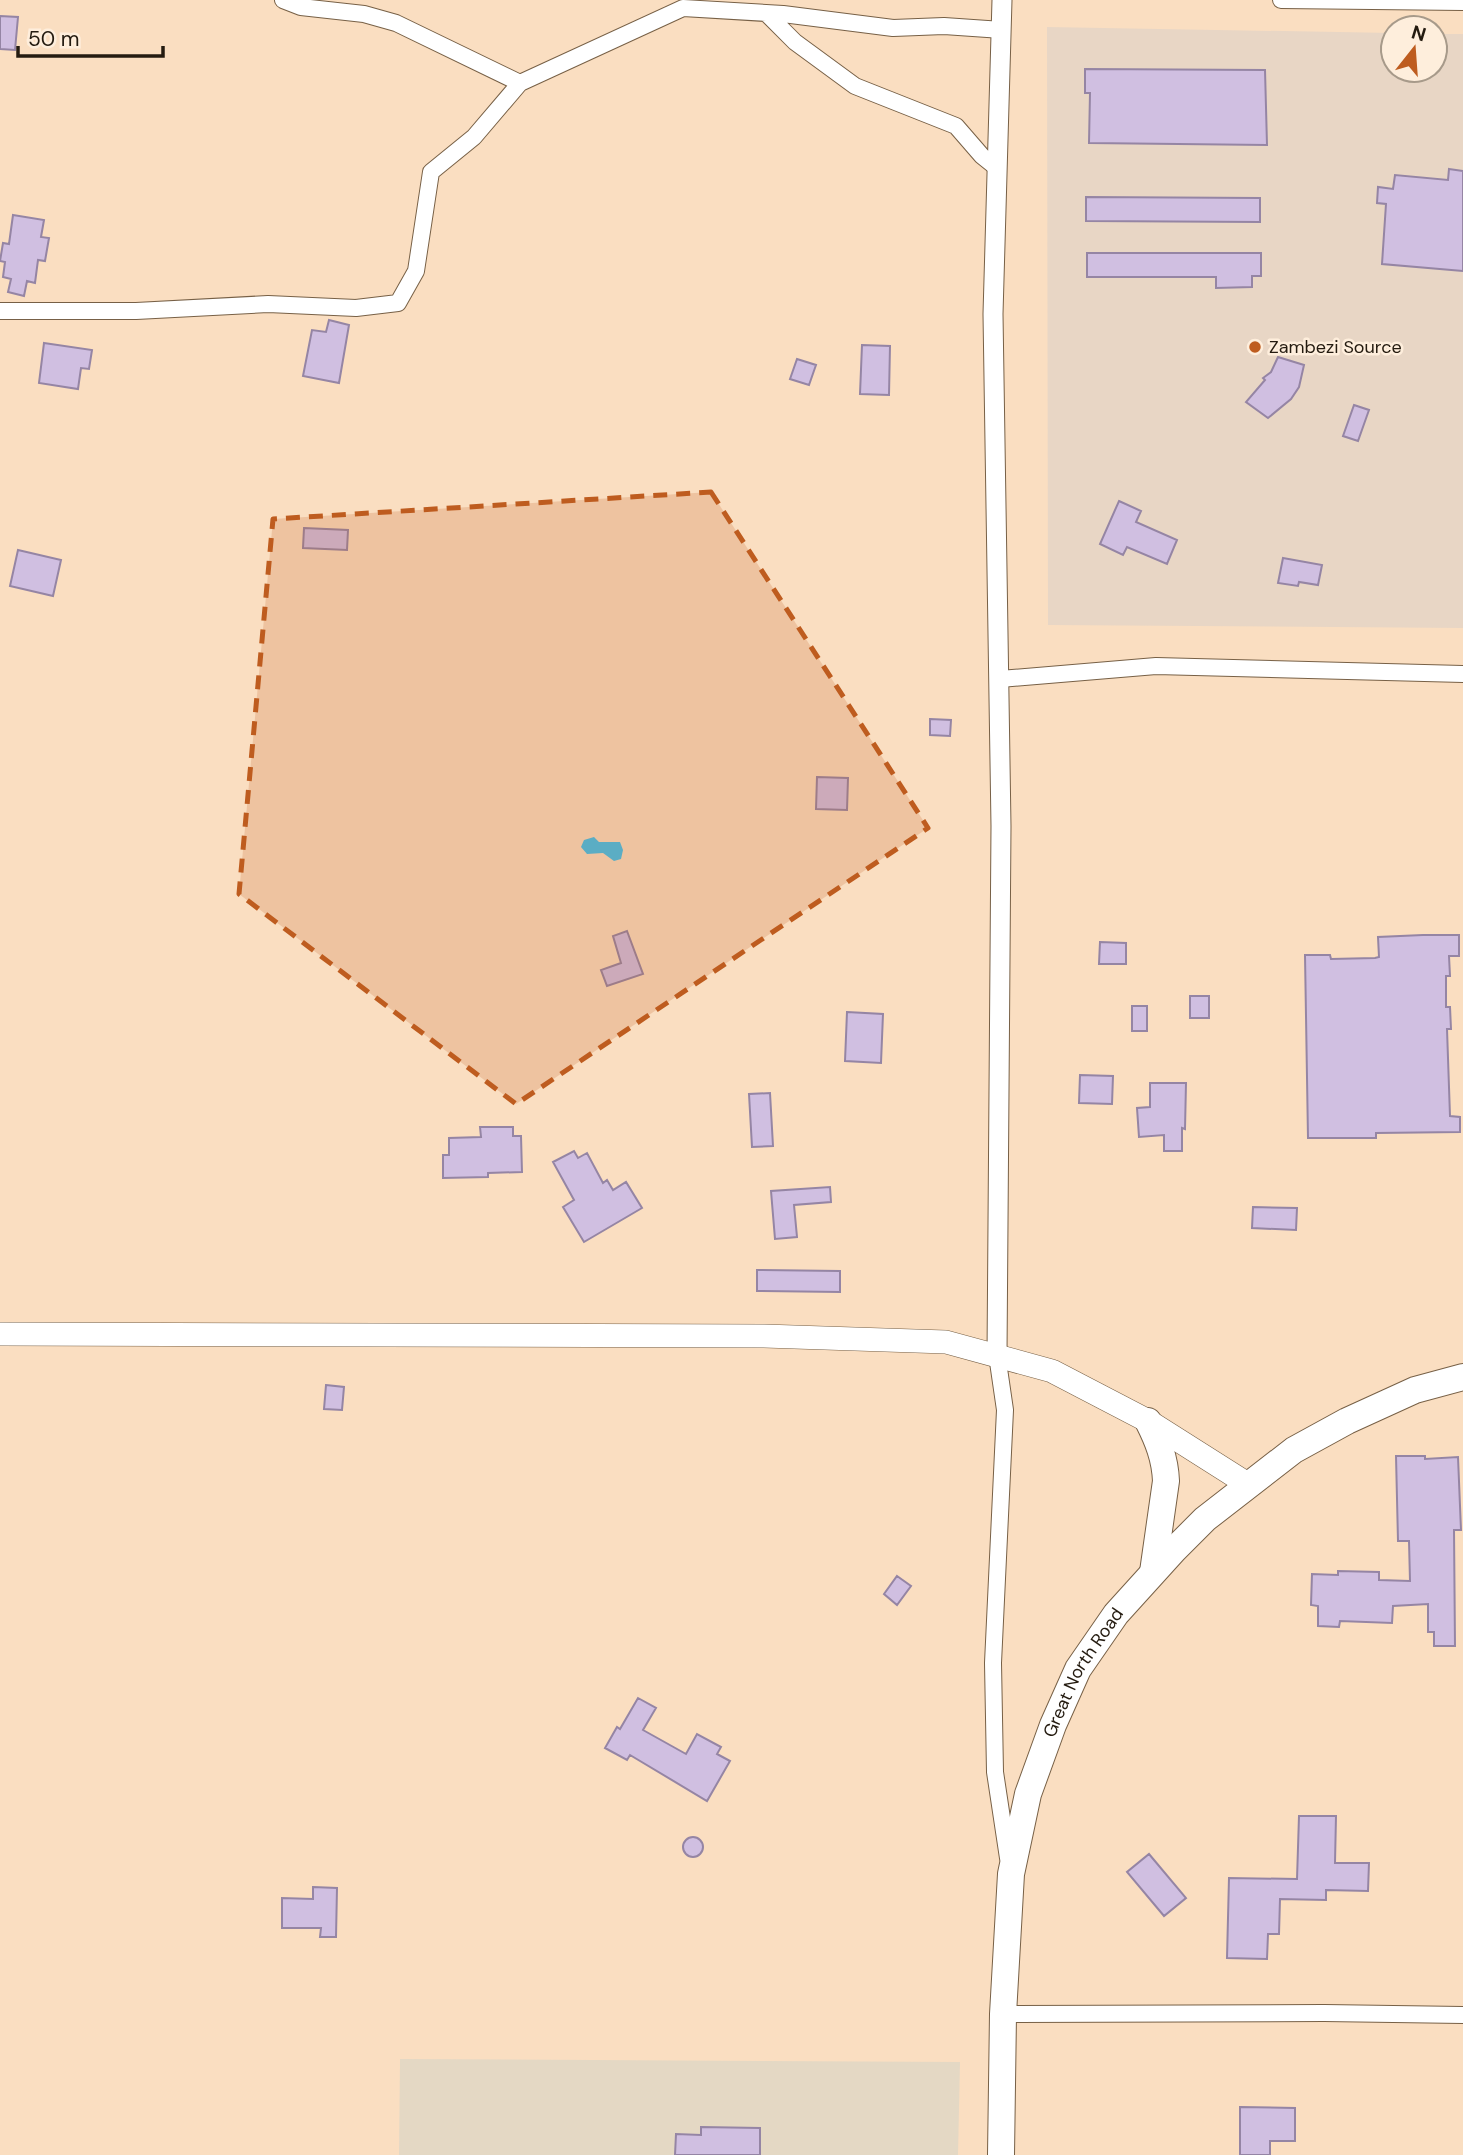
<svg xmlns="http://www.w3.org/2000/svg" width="1463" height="2155" viewBox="0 0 1463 2155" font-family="'DM Sans',sans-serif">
<rect width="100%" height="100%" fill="#fadec1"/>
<path fill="#e4d8c4" d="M 400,2059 L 960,2062 L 958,2155 L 399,2155 Z"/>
<path fill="#e8d6c5" d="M 1047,27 L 1393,33 L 1393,70 L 1435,70 L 1435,34 L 1463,34 L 1463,628 L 1048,625 Z"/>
<path fill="#43c2ee" d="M 594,837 L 599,842 L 620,842 L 623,850 L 621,859 L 614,861 L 603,853 L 587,854 L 581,847 L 584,840 Z"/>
<path fill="#d0bfe1" stroke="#9585a4" stroke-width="2" d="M 0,16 L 18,17 L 15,50 L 0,49 Z
M 1085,69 L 1265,70 L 1267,145 L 1089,143 L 1090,93 L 1085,93 Z
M 1449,169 L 1463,171 L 1463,271 L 1382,264 L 1386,204 L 1377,203 L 1378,187 L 1393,189 L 1395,175 L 1448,180 Z
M 1086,197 L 1260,198 L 1260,222 L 1086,221 Z
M 13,215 L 44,220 L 41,237 L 49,238 L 45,261 L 38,260 L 35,283 L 27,281 L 24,296 L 8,292 L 11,279 L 3,277 L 5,262 L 0,261 L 3,243 L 9,244 Z
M 1087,253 L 1261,253 L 1261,276 L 1252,276 L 1252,287 L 1216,288 L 1216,277 L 1087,277 Z
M 329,320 L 349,325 L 339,383 L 303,376 L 312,330 L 326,332 Z
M 44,343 L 92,350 L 89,369 L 81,368 L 78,389 L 39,383 Z
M 862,345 L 890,346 L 889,395 L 860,394 Z
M 1278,357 L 1304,365 L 1299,387 L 1291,399 L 1268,418 L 1246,402 L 1265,380 L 1263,378 L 1271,372 Z
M 797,359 L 816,365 L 809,385 L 790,379 Z
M 1354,405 L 1369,410 L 1358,441 L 1343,436 Z
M 1119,501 L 1141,511 L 1136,522 L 1177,540 L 1167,564 L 1127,547 L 1123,555 L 1100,544 Z
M 304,528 L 348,530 L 347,550 L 303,548 Z
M 18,550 L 61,560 L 53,596 L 10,586 Z
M 1283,558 L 1322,565 L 1318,585 L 1299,582 L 1298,586 L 1278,583 Z
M 930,719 L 951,720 L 950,736 L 930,735 Z
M 817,777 L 848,778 L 847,810 L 816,809 Z
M 627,931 L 643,974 L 607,986 L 601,970 L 621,963 L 613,936 Z
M 1423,935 L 1459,935 L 1459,956 L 1449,956 L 1450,976 L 1446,976 L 1446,1007 L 1450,1007 L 1451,1029 L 1447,1029 L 1450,1116 L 1460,1117 L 1460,1132 L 1376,1133 L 1376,1138 L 1308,1138 L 1305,955 L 1330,955 L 1331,959 L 1375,958 L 1379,957 L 1378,937 Z
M 1100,942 L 1126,943 L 1126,964 L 1099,964 Z
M 1190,996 L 1209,996 L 1209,1018 L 1190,1018 Z
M 1132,1006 L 1147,1006 L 1147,1031 L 1132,1031 Z
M 847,1012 L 883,1014 L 881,1063 L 845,1061 Z
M 1080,1075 L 1113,1076 L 1112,1104 L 1079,1103 Z
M 1150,1083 L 1186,1083 L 1185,1129 L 1182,1128 L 1182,1151 L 1164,1151 L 1164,1135 L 1139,1137 L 1137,1108 L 1150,1107 Z
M 770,1093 L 773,1146 L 752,1147 L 749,1094 Z
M 480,1127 L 513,1127 L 513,1136 L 521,1136 L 522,1172 L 488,1173 L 488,1177 L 443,1178 L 443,1155 L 449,1155 L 449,1138 L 481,1137 Z
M 574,1151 L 578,1158 L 587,1153 L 603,1183 L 607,1180 L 613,1190 L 626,1182 L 642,1208 L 584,1242 L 563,1207 L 574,1200 L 553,1162 Z
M 830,1187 L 831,1202 L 794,1205 L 797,1237 L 775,1239 L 771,1191 Z
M 1253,1207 L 1297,1208 L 1296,1230 L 1252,1228 Z
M 757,1270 L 840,1271 L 840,1292 L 757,1291 Z
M 326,1385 L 344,1387 L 342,1410 L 324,1409 Z
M 1396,1456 L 1425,1456 L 1425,1459 L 1458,1457 L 1461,1530 L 1454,1530 L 1455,1646 L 1434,1646 L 1434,1632 L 1428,1632 L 1428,1604 L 1393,1606 L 1392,1623 L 1340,1621 L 1339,1627 L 1318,1626 L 1318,1606 L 1311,1605 L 1312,1574 L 1338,1575 L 1338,1571 L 1379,1572 L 1379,1580 L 1410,1581 L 1409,1541 L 1398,1541 Z
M 897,1576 L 911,1586 L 897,1605 L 884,1594 Z
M 638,1698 L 656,1708 L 643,1730 L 686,1754 L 697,1734 L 721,1747 L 717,1754 L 730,1761 L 707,1801 L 630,1755 L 627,1760 L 605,1748 L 617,1727 L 620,1729 Z
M 1299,1816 L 1336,1816 L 1335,1863 L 1369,1863 L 1368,1891 L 1326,1890 L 1326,1900 L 1280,1899 L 1279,1934 L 1268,1934 L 1267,1959 L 1227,1958 L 1229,1878 L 1297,1879 Z
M683 1847a10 10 0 1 1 20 0a10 10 0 1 1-20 0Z
M 1149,1854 L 1186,1898 L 1164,1916 L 1127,1872 Z
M 313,1887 L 337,1888 L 336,1937 L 320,1937 L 321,1928 L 282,1928 L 282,1898 L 313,1899 Z
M 1240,2107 L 1295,2108 L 1295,2141 L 1270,2141 L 1270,2155 L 1240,2155 Z
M 701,2127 L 760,2128 L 760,2155 L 675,2155 L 676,2134 L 701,2135 Z"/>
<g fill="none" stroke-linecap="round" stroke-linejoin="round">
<defs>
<path id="minor" d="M 283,0 L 301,7 L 364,14 L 396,23 L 520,83
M 1281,0 L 1463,2
M 766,13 L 795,42 L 855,86 L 956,126 L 982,156 L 997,168
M 0,311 L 136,311 L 268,304 L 356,308 L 398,303 L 416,271 L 431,172 L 474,137 L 520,83 L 683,8 L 783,14 L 893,28 L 944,26 L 1002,30
M 1000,679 L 1156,666 L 1463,674
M 997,1355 L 1005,1410 L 993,1663 L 995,1772 L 1008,1858
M 1003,2014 L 1324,2013 L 1463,2015"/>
<path id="tertiary" d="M 997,1355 L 1001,826 L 993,314 L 1002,0"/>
<path id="secondary" d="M 0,1334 L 764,1336 L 946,1342 L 1052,1371 L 1148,1421 L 1249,1485"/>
<g id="trunk">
<path d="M 1148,1421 C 1158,1441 1165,1458 1166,1481 L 1153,1572"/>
<path id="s1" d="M 1001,2155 L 1003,2014 L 1011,1874 L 1028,1794 L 1053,1725 L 1078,1669 L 1116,1614 L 1174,1550 L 1205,1519 L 1294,1450 L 1347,1421 L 1415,1390 L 1463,1377"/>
</g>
</defs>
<use href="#minor" stroke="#776046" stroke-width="18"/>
<use href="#tertiary" stroke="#776046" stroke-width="21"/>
<use href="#secondary" stroke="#776046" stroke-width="24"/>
<use href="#trunk" stroke="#776046" stroke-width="28"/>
<use href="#minor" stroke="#fff" stroke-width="16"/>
<use href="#tertiary" stroke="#fff" stroke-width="19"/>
<use href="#secondary" stroke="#fff" stroke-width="23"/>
<use href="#trunk" stroke="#fff" stroke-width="26"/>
</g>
<path fill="#be5c1f" fill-opacity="0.2" stroke="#be5c1f" stroke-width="5" stroke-dasharray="14 9" stroke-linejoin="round" d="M 711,492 L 928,828 L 516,1104 L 239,894 L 273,519 Z"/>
<circle fill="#be5c1f" stroke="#feeedc" stroke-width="2.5" cx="1255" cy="347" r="7"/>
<g text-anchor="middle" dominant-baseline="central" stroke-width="5" stroke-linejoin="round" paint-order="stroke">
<g font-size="18" fill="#241b10" stroke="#feeedc" text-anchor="start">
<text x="1269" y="347">Zambezi Source</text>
</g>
<g font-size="18" fill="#241b10" stroke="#feeedc">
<text stroke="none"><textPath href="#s1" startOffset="497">Great North Road</textPath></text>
</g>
</g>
<g transform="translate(1414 49) rotate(17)"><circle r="33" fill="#feeedc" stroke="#a79a8a" stroke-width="2"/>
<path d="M0-5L12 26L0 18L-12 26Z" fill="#be5c1f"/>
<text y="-10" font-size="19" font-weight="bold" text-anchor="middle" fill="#241b10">N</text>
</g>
<path d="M18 46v10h145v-10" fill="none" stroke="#241b10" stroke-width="3.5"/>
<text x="28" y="46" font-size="21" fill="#241b10" stroke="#feeedc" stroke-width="5" paint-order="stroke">50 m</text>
</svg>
